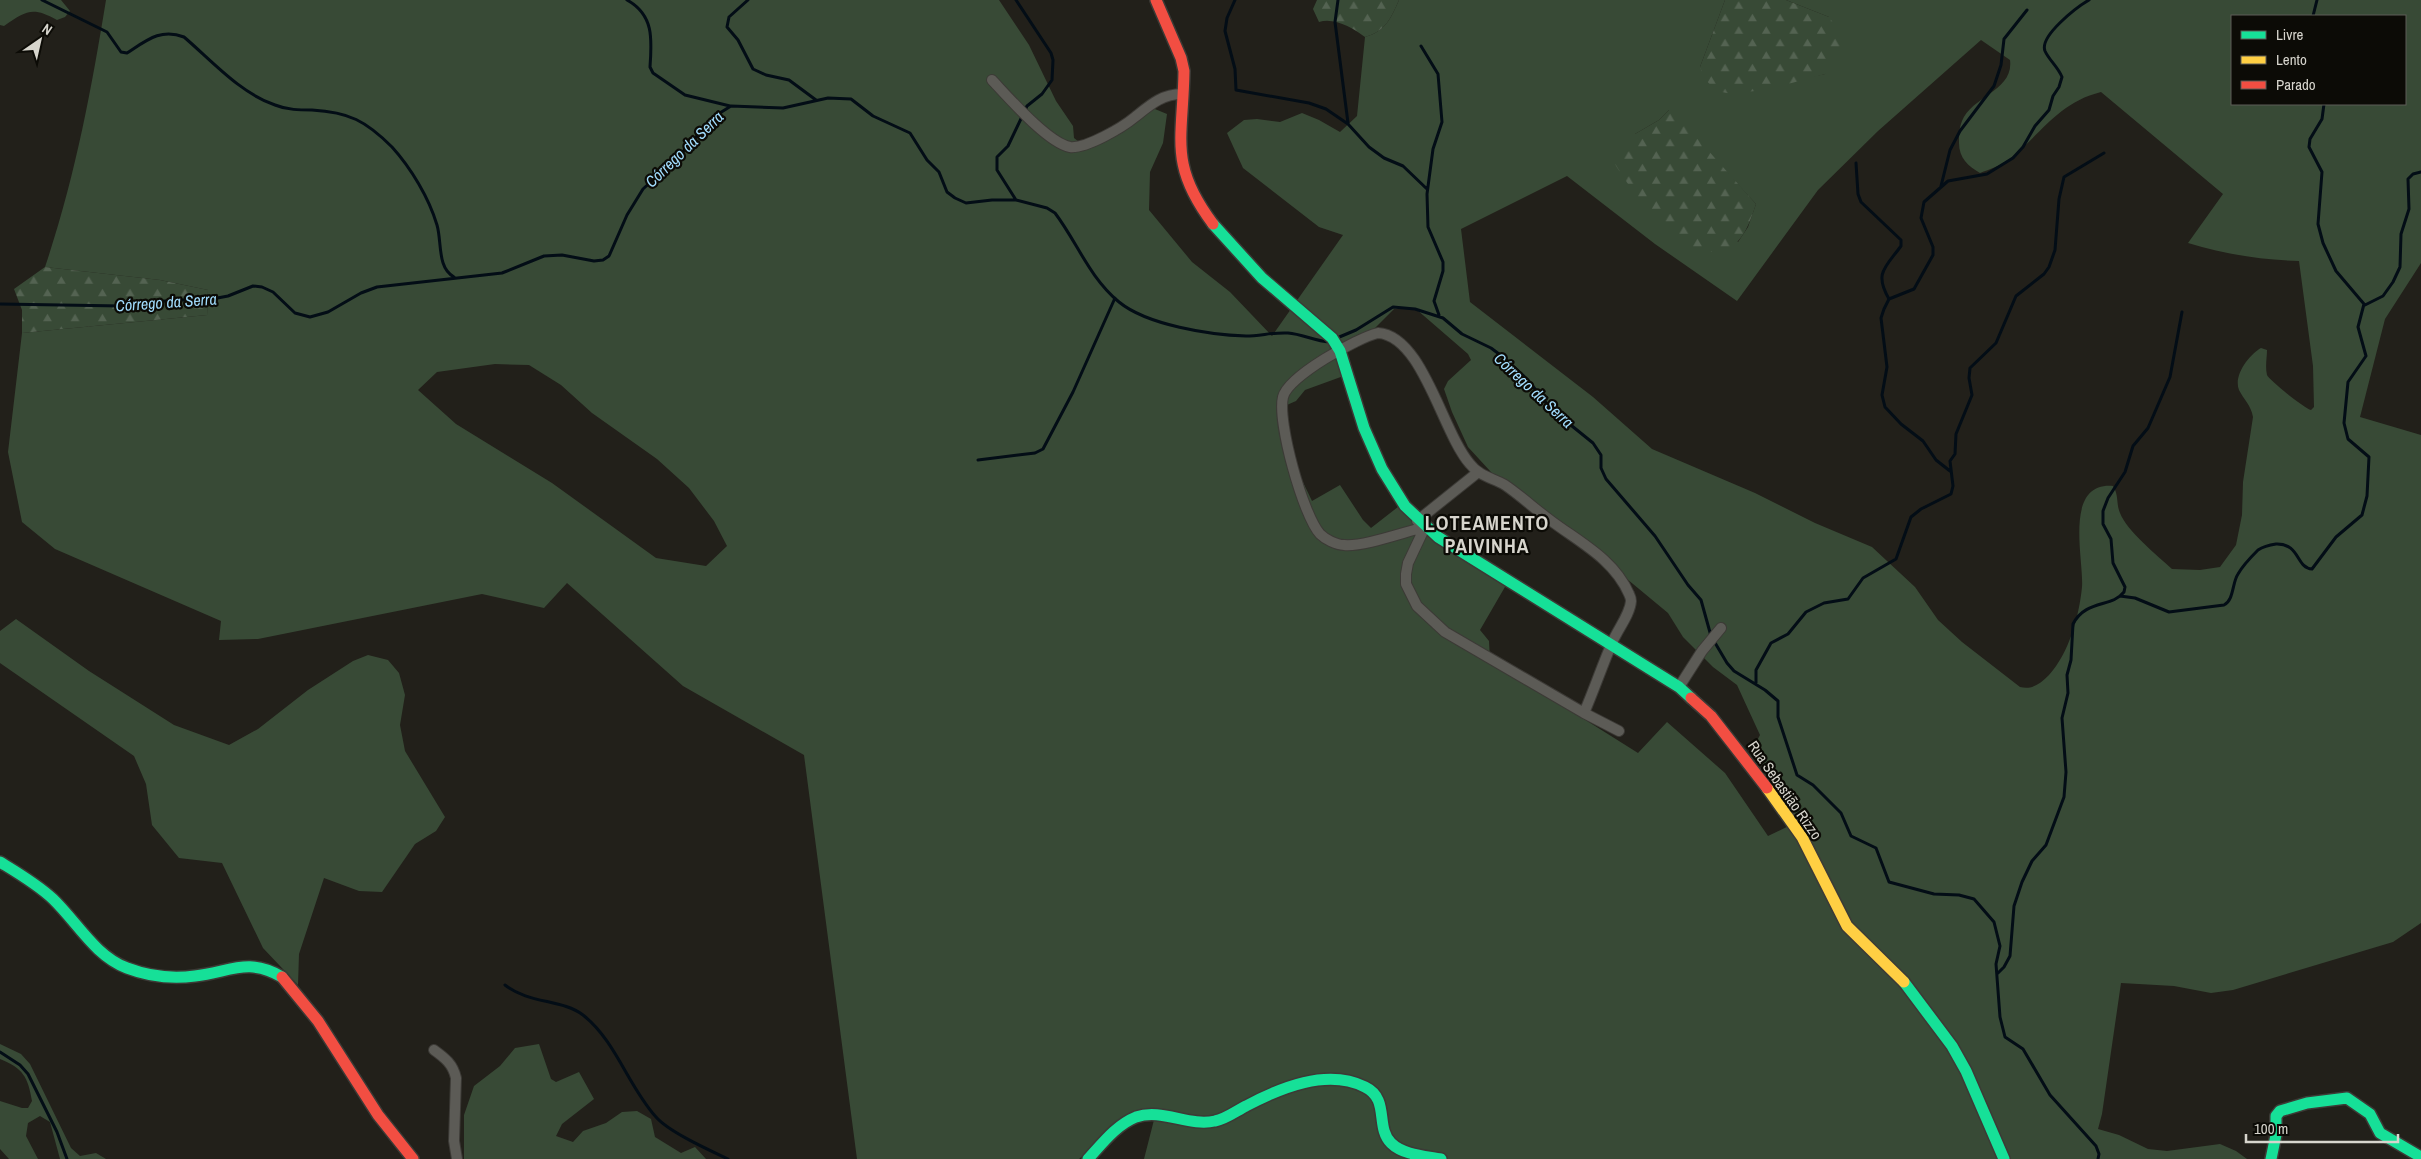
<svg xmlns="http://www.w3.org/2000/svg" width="2421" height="1159" viewBox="0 0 2421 1159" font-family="'Archivo Narrow',sans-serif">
<defs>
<pattern id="forest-firs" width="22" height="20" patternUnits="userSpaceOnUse" patternTransform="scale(1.25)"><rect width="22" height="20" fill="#384a36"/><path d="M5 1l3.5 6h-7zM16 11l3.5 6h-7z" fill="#546352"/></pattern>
</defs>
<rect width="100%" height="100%" fill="#22201a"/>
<path fill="#384a36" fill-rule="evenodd" d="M 0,0 L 61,0 L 70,11 L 65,17 L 57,20 C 32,6 26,11 4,26 L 0,25 Z
M 106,0 L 999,0 L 1029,45 L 1056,101 L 1073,126 L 1074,138 L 1083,145 L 1150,107 L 1167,114 L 1163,143 L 1150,172 L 1149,210 L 1192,262 L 1230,292 L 1272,336 L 1343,235 L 1319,227 L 1243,168 L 1227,133 L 1244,120 L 1257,119 L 1280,122 L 1302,113 L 1319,120 L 1340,132 L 1357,116 L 1365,37 C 1386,31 1391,18 1399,0 L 1725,0 L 1700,67 L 1749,90 L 1825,74 L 1829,17 L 1786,0 L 2421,0 L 2421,263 L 2385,319 L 2360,417 L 2421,435 L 2421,923 L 2393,942 L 2233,990 L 2211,993 L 2174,986 L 2121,983 L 2102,1114 L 2098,1129 L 2119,1135 L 2148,1149 L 2167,1151 L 2220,1144 L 2236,1151 L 2247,1159 L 1144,1159 L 1155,1116 L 1134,1114 L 1079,1159 L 857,1159 L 804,755 L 683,686 L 567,583 L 544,608 L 482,594 L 258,639 L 219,640 L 221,621 L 55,549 L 22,522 L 8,452 L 22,333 L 207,315 L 208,290 L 160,280 L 45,267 C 75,178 91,92 106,0 ZM 2232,16 L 2405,16 L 2405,104 L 2232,104 ZM 1981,40 L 2010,60 C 2014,91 1972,96 1962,121 C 1959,128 1959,136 1959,143 C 1959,158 1968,166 1980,173 C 1990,169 2000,166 2008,160 C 2041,135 2057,103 2101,92 L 2223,194 L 2188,243 C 2224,254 2261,260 2299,261 L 2313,366 L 2314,407 L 2311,410 C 2305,409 2269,380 2267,375 C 2265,367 2267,357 2267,350 L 2261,348 C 2250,354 2233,375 2239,390 C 2244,400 2251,405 2253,417 L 2243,482 L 2242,515 L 2236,545 L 2220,567 L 2200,570 L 2172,569 C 2157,555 2127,531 2120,513 C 2116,504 2119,495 2113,486 C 2063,482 2084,559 2082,587 C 2079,617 2069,653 2049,675 C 2040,684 2032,690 2020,687 L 1962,642 L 1938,620 L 1915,587 L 1872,547 L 1815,523 L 1755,493 L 1652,449 L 1593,397 L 1470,302 L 1461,229 L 1567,176 L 1655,244 L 1737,301 L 1818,190 L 1878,131 ZM 1669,110 L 1756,204 L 1748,227 L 1738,242 L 1635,134 L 1659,120 ZM 1394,309 L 1416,309 L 1468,354 L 1471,360 L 1448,381 L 1444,389 L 1452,412 L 1468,447 L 1513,496 L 1627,579 L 1668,613 L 1683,637 L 1713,667 L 1737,685 L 1760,735 L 1751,752 L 1799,821 L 1768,836 L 1725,773 L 1667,722 L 1638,753 L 1490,660 L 1489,641 L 1480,630 L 1509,580 L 1403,503 L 1371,528 L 1363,520 L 1340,485 L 1312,501 L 1289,453 L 1280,408 L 1296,401 L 1305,390 L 1349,374 L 1346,348 L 1367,336 ZM 495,364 L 529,365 L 561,385 L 592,413 L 657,459 L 689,488 L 714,521 L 727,546 L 706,566 L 656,558 L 552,483 L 456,424 L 418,390 L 437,372 Z
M 16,619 L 89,671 L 174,725 L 229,745 L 258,729 L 308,690 L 353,661 L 368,655 L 388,660 L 399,673 L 405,695 L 400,725 L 405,751 L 445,817 L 436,831 L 415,844 L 382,892 L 359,891 L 324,878 L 299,954 L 298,985 L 263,948 L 222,863 L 179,858 L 152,825 L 146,784 L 134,756 L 0,663 L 0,631 Z
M 0,1044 L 21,1054 L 30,1064 L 71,1148 L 80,1156 L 96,1153 L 106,1159 L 60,1159 L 50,1122 L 40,1116 L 28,1123 L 26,1136 L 38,1159 L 9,1159 L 0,1149 L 0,1101 L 22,1108 L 28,1108 L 32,1101 C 28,1077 23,1068 0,1059 Z
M 539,1044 L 551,1079 L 556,1082 L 579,1072 L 594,1099 L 562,1124 L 556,1136 L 573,1142 L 583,1131 L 606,1123 L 622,1112 L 637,1111 L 651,1119 L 655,1137 L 681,1153 L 695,1147 L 706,1159 L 464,1159 L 464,1115 L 474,1086 L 500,1066 L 515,1048 Z"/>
<path fill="url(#forest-firs)" d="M 1317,0 L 1399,0 C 1391,18 1386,31 1365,37 C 1353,28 1334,17 1319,22 L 1313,9 Z
M 1725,0 L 1786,0 L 1829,17 L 1842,35 L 1838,55 L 1825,74 C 1802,80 1743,98 1722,92 C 1710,88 1704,78 1700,67 Z
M 1669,110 L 1672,110 L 1756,204 C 1748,228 1740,252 1711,252 C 1701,252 1690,251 1681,246 C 1659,233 1631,188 1616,166 L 1613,156 L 1635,134 L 1659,120 Z
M 45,267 L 160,280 L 208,290 L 207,315 L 22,333 L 22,310 L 14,289 Z"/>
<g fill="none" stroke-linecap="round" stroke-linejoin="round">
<path stroke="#030d16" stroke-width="3" d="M 42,0 L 107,32 L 121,52 L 127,53 C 147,40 161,28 184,37 C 212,61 240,93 275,105 C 287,110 300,110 312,110 C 349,112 366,121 392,147 C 411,168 429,198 437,225 C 442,242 437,268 454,277
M 627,0 C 654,15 652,39 650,67 L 653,73 L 685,95 L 730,106
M 748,0 L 729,17 L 727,27 L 738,40 L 753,69 L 766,75 L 789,80 L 816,100
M 1235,0 L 1227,18 L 1225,31 L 1235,69 L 1236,90 L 1309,103 L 1326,109 L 1348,124 L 1369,147 L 1384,158 L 1403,166 L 1427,189
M 1338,0 L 1335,22 L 1348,123
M 2313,16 L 2317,0
M 1421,46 L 1438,74 L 1442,122 L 1433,149 L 1427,194 L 1428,227 L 1443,262 L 1443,271 L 1434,301 L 1439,315
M 1856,163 L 1858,194 L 1861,202 L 1901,240 L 1901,246 C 1885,268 1874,273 1889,299
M 1941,186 L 1950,150 L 1960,131 L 1994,86 L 2001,65 L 2004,39 L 2027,10
M 1016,200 L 997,170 L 997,157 L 1008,146 L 1027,106 L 1042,94 L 1052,80 L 1053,60 L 1051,53 L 1016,0
M 0,304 L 122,306 L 174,300 L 207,300 L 228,296 L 253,286 L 262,287 L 273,292 L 295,313 L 310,317 L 328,312 L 361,293 L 377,287 L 502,273 L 544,256 L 562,255 L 594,261 L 603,260 L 609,256 L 627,215 L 643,189 L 678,157 L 715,116 L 731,106 L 783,108 L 828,98 L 851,99 L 873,116 L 910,133 L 927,160 L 939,172 L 947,192 L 955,198 L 966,203 L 992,200 L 1016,200 L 1047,208 L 1055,213 C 1077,242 1089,277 1119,302 C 1147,325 1210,335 1246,336 C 1260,336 1274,332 1288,333 C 1302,334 1315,341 1329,342
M 2365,305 L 2383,296 L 2393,282 L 2400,267 L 2401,234 L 2409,209 L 2408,179 L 2413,174 L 2421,172
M 1337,338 L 1356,330 L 1393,307 L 1415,309 L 1443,318 L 1462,334 L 1491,348 L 1503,357 L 1527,379 L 1551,409 L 1593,443 L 1601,455 L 1601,468 L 1606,479 L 1655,536 L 1688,585 L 1701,600 L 1711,636 L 1727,663 L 1734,671 L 1765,690 L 1778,701 L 1778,717 L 1797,775 L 1813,785 L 1841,813 L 1851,836 L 1876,848 L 1889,882 L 1934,894 L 1959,895 L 1974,899 L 1994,922 L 2000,946 L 1996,964 L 2000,1017 L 2005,1037 L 2023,1049 L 2050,1095 L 2096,1146 L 2099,1154 L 2098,1159
M 978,460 L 1035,453 L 1043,449 L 1073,392 L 1115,298
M 1950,471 L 1936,460 L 1923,441 L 1901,424 L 1885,407 L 1882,395 L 1887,367 L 1881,318 L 1884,309 L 1889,299 L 1914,289 L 1933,255 L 1933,247 L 1921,218 L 1924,202 L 1948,181 L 1987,174 L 2013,158 L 2023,147 L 2035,126 L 2049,110 L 2053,96 L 2059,87 L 2062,77 C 2058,67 2049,60 2045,51 C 2039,36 2077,7 2089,0
M 2120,596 L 2135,598 L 2169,612 L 2224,605 C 2234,600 2232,583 2238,574 C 2243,565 2251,557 2258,550 C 2264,546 2269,545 2276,544 C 2300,543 2296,568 2312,569 L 2336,537 L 2362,515 L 2367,496 L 2369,457 L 2348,439 L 2344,423 L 2348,382 L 2366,356 L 2358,327 L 2364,304 L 2336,271 L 2323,243 L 2318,224 L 2322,172 L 2309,147 L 2310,139 L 2322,119 L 2324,104
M 1756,683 L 1756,670 L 1771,643 L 1788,634 L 1806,612 L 1824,603 L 1848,599 L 1863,578 L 1896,559 L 1911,517 L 1921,509 L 1951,494 L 1953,486 L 1950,461 L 1955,454 L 1956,434 L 1972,395 L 1969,378 L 1970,368 L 1996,343 L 2016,296 L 2044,274 L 2049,267 L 2055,250 L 2059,199 L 2064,177 L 2104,153
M 1998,973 L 2004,967 L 2010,956 L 2014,906 L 2022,882 L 2032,861 L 2046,845 L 2064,797 L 2066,772 L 2062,718 L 2068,693 L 2067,675 L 2071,660 L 2073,624 C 2086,599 2112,608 2124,592 L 2125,587 L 2113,563 L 2111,539 L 2103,524 L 2103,511 L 2108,498 L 2125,472 L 2133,446 L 2148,428 L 2170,377 L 2182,312
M 505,985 C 529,1004 562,999 583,1015 C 616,1041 628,1086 656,1117 C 669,1132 709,1150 728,1159
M 0,1052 L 20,1065 L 28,1074 L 57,1132 L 67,1159"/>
<defs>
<path id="street" d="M 992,80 C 1008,97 1048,143 1070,147 C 1086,149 1123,127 1135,117 C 1150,105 1162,94 1182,94
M 1378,333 C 1423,336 1442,432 1470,464 C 1479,476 1493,478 1505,485 C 1521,496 1535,509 1550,520 C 1579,542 1614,559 1629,594 C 1630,596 1631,600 1631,601 C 1630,615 1617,630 1612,643 C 1602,666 1594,690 1584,713 L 1445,632 L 1417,606 L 1406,584 L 1406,574 L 1408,563 L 1425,527 C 1404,532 1363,547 1344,545 C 1336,545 1325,539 1320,534 C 1303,515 1277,422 1283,397 C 1288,376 1357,338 1378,333 Z
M 1417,521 L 1477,473
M 1679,687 L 1702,651 L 1721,628
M 1584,713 L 1619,731
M 434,1050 C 445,1058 453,1064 456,1078 L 454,1141 L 457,1159"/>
<path id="fast" d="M 1213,224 L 1262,278 L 1332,338 L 1340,351 L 1364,428 L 1382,469 L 1405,506 L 1438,537 L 1679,687 L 1691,698
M 0,862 C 18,873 37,884 53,899 C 77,922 95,956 127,968 C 148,976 173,979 195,976 C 230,972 248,957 282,977
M 1904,982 L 1952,1046 L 1966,1071 L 2004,1159
M 1088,1159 C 1102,1144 1116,1125 1136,1117 C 1162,1108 1189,1127 1215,1121 C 1226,1119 1236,1111 1246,1106 C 1280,1088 1327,1068 1365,1087 C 1390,1099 1375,1127 1391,1143 C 1403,1155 1425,1156 1441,1159
M 2271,1159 L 2276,1135 L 2276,1116 L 2280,1111 L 2307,1103 L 2347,1098 L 2370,1114 L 2380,1133 L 2421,1157"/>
<path id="slow" d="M 1767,788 L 1802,837 L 1847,926 L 1904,982"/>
<path id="jam" d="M 1156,0 L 1181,58 L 1184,71 C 1183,139 1168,164 1213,224
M 1691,698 L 1711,716 L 1767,788
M 282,977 L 318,1021 L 378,1115 L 413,1159"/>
</defs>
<use href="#street" stroke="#3c3a36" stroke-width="12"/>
<use href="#fast" stroke="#3c3a36" stroke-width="14"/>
<use href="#slow" stroke="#3c3a36" stroke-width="14"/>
<use href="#jam" stroke="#3c3a36" stroke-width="14"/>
<use href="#street" stroke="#5c5b56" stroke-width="10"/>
<use href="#fast" stroke="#16e098" stroke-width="11"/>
<use href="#slow" stroke="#ffcf43" stroke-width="11"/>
<use href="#jam" stroke="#f24e42" stroke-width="11"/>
</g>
<g text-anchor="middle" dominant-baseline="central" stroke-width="4.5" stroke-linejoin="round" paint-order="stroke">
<g font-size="15" fill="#d7d5cd" stroke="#0c0b06">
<text transform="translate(1785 790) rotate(55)">Rua Sebastião Rizzo</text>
</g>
<g font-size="16" font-style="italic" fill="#a2ddfe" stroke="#0c0b06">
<text transform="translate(684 149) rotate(-44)">Córrego da Serra</text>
<text transform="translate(166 302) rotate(-4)">Córrego da Serra</text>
<text transform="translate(1534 390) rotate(43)">Córrego da Serra</text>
</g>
<g font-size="20" font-weight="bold" letter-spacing="1" fill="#d7d5cd" stroke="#0c0b06">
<text x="1487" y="522">LOTEAMENTO<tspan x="1487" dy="23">PAIVINHA</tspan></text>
</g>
</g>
<rect x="2231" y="15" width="175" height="90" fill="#0c0b06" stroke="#5d5c56"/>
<rect x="2241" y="31" width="25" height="8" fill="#16e098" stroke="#5d5c56"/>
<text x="2276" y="40" font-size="15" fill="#d7d5cd">Livre</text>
<rect x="2241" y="56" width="25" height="8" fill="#ffcf43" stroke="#5d5c56"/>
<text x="2276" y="65" font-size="15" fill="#d7d5cd">Lento</text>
<rect x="2241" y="81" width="25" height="8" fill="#f24e42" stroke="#5d5c56"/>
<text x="2276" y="90" font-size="15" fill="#d7d5cd">Parado</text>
<g transform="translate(40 40) rotate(34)" stroke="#0c0b06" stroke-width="4" paint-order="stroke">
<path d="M0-4L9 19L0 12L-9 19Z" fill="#d7d5cd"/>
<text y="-8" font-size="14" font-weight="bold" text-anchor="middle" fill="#d7d5cd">N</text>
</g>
<path d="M2246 1134v8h152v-8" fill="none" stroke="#d7d5cd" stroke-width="2.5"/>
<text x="2254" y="1134" font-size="15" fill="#d7d5cd" stroke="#0c0b06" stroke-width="4" paint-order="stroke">100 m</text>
</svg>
